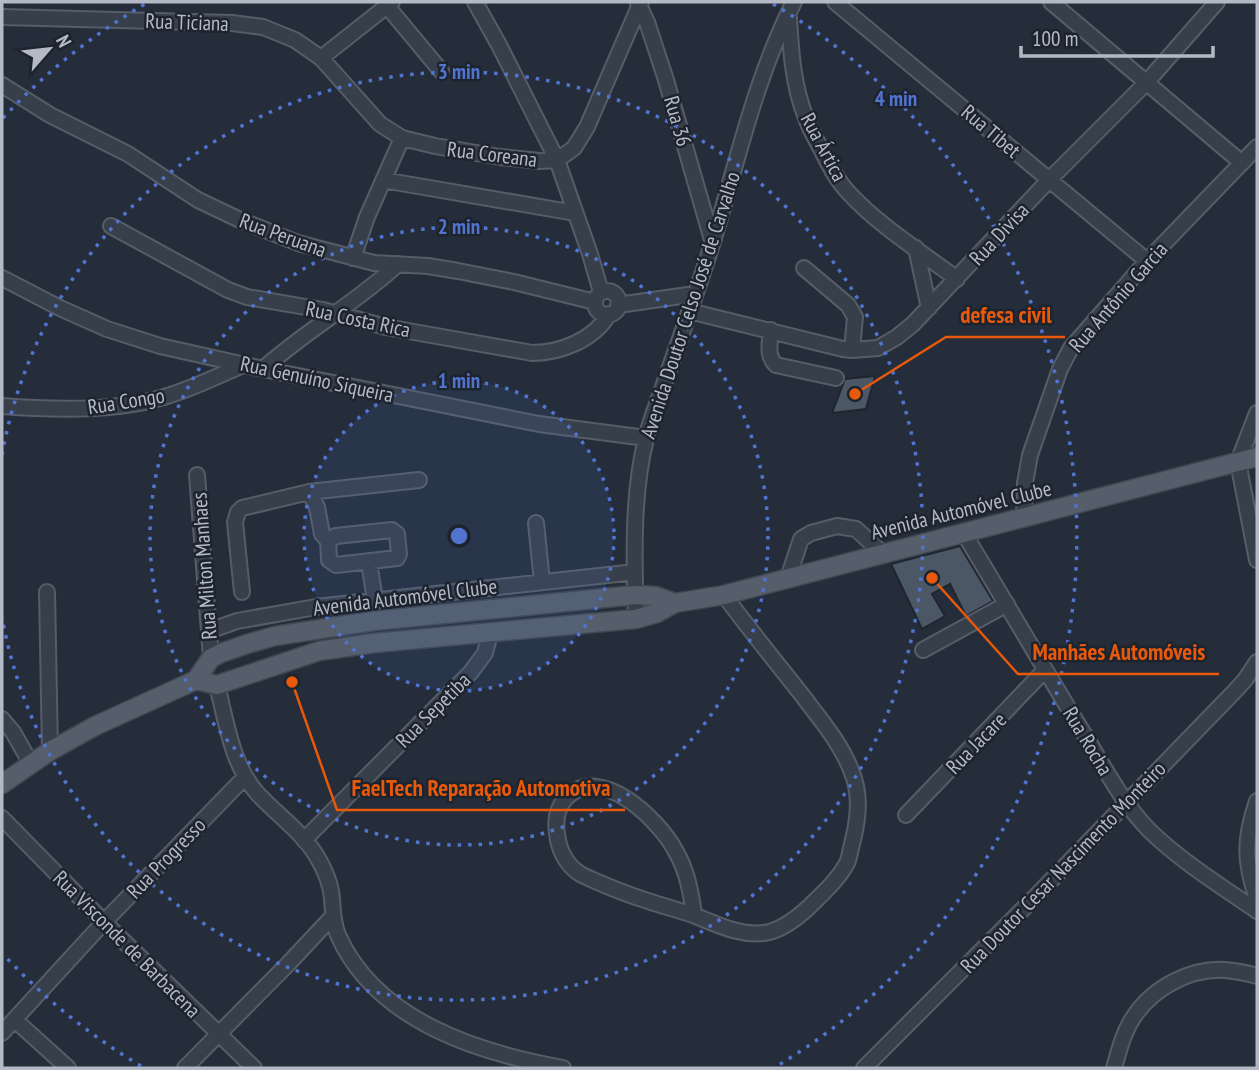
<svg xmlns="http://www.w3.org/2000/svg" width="1259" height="1070" viewBox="0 0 1259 1070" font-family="'PT Sans Narrow',sans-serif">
<rect width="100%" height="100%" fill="#242d39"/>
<path fill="#4c5765" stroke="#1f2630" stroke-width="2" d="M 875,376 L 866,409 L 832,413 L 845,379 Z
M 960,546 L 993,601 L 966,616 L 950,584 L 932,594 L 945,616 L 922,629 L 891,564 Z"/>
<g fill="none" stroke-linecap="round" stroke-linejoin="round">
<defs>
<path id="minor" d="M 475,2 L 499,45 L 557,160 L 590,254 L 601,292
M 835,2 L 1147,261
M 1051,2 L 1242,163
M 638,3 L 647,22 L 666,80 L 712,240
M 387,6 L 441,71
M 2,17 L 232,23 L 263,27 L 295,40 L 321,58 L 380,124 L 402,138 L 435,146 L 500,157 L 540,161 L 557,160 L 574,148 L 587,127 L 641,2
M 789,18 C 791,52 793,86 806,118 C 809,128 815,137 820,147 C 828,163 836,179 848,192 C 878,225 921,252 957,279
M 321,58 L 392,2
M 2,85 L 50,115 L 128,154 L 198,200 L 240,220 L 298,243 L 374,263 L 428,266 L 458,271 L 514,282 L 595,302
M 383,180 L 575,213
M 111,226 L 228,290 L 247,297 L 323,310 L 386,327 L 532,353 C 560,353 594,340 609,314
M 916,248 L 929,308
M 353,258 L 367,217 L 402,138
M 804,268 L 848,305 L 855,317 L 852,350
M 2,278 L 60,308 L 107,329 L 160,346 L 263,369 L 539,424 L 646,438
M595 303a12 12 0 1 1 24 0a12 12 0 1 1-24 0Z
M 618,305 L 695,294
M 689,311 L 843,349 L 852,350 L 878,348 L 897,337 L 913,324 L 1050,179 L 1146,83 L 1217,2
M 771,330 C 770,343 766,355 776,365 L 836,378
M 263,369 C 305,331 356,303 398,264
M 2,406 C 52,410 116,412 164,397 C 192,389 218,376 245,364
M 1257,413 L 1238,462 L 1257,560
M 197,475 L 211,658
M 309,492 L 419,480
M 1024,517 L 1025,483 L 1030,455 L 1060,369 L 1071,348 L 1147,261 L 1257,147
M 536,523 L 542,582
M 392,530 L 397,534 L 399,554 L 397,558 L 336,565 L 329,560 L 328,541 L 336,536 Z
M 963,532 C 1004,599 1043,667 1084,734 C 1104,767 1123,804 1150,831 C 1182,862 1221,886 1257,911
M 369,562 L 375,600
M 788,578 L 801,539 L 811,533 L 837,526 L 856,529 L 882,553
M 47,592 L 50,751
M 242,592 L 235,522 L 238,512 L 242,508 L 309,492 L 317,507 L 322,534 L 328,541
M 636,619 C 634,563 632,493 646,439 C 650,420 658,402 664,384 C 681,335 699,287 714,238 C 738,159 756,76 794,2
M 209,631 L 237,621 L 316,607 L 635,572
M 923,650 L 1007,604
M 217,685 C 226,721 232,765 257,793 C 276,814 301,831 316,855 C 324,868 331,884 332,899 C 333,912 333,923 338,935 C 376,1021 479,1053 563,1068
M 2,719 L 13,732 L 31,764
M 1257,801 C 1244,839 1244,861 1257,899
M 906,815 L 1045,670
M 2,818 L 104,922 L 254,1068
M 304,840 L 471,672 L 485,653 L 490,633
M 694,915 C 691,892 687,870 675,850 C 659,820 600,762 566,798 C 557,808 555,821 557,833 C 558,848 566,865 579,873 C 583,876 589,878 593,880 C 611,888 629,895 648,901 C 663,906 678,910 693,915 C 717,924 738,936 764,933 C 781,931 797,918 809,907 C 822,894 838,880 847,863 C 849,859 850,852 851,848 C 858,822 862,795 851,770 C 840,742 820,719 802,695 C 776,662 749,629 724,595
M 15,1020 L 68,1068
M 2,1033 L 104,922 L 245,777
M 185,1068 L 288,964 L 332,917
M 864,1068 L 1035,897 L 1233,693 L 1245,680 L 1257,662
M 1114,1068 C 1119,1051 1123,1033 1133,1018 C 1152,988 1190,968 1225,970 C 1236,971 1247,973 1257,976"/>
<path id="major" d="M 196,680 L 217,685 L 319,651 L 374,643 L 636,619 L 657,613 L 675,603 L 724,595 L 1257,457
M 2,784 L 50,751 L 95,726 L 196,680 L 211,658 L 221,653 L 247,644 L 275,636 L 373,621 L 635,595 L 655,596 L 675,603"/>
</defs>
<use href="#minor" stroke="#565d68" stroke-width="18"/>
<use href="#major" stroke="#414853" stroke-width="21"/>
<use href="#minor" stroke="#373f4a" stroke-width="14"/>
<use href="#major" stroke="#555e6a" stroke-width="18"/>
</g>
<circle cx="459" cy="536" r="155" fill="#5274d1" fill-opacity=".12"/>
<g fill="none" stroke="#5274d1" stroke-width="3.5" stroke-dasharray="3.5 7">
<circle cx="459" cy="536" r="155"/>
<circle cx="459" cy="536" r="309"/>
<path d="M2 455A464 464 0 1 1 2 617"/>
<path d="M141 1066A618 618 0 0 1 3 954M3 118A618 618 0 0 1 145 4M773 4A618 618 0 0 1 777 1066"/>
</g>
<g text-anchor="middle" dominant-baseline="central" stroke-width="5" stroke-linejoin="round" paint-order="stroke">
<g font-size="21" fill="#b3bac5" stroke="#1d242e">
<text transform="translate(187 22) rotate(2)">Rua Ticiana</text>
<text transform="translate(678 121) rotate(74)">Rua 36</text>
<text transform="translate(991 131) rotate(40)">Rua Tibet</text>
<text transform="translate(824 147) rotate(62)">Rua Ártica</text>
<text transform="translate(492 154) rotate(7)">Rua Coreana</text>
<text transform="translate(999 234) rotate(-47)">Rua Divisa</text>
<text transform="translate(283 235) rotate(20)">Rua Peruana</text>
<text transform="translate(1118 297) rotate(-49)">Rua Antônio Garcia</text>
<text transform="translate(690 305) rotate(-72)">Avenida Doutor Celso José de Carvalho</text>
<text transform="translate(358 319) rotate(12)">Rua Costa Rica</text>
<text transform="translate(317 379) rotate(12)">Rua Genuíno Siqueira</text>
<text transform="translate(126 401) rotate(-9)">Rua Congo</text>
<text transform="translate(961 510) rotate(-14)">Avenida Automóvel Clube</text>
<text transform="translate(204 566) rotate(-94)">Rua Milton Manhaes</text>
<text transform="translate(405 597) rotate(-7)">Avenida Automóvel Clube</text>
<text transform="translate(433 710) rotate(-45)">Rua Sepetiba</text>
<text transform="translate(1088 741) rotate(59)">Rua Rocha</text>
<text transform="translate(976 743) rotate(-46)">Rua Jacare</text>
<text transform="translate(166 858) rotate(-46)">Rua Progresso</text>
<text transform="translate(1063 867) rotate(-46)">Rua Doutor Cesar Nascimento Monteiro</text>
<text transform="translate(127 944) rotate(45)">Rua Visconde de Barbacena</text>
</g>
</g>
<circle cx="459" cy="536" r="10" fill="#5274d1" stroke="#1d242e" stroke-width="3.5"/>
<g font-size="21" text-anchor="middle" font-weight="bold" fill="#5274d1" stroke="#1d242e" stroke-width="5" stroke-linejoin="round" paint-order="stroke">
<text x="459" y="79">3 min</text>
<text x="896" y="106">4 min</text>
<text x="459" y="234">2 min</text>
<text x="459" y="388">1 min</text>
</g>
<path fill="none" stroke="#e8590c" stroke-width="2.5" d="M855 394L946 337H1065M932 578L1018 674H1219M292 682L337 810H625"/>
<g fill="#e8590c" stroke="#1d242e" stroke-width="2.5">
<circle cx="855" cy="394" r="7"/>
<circle cx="932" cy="578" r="7"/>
<circle cx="292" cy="682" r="7"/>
</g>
<g font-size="23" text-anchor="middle" font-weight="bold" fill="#e8590c" stroke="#1d242e" stroke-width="5" stroke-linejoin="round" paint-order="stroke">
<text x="1006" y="323">defesa civil</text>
<text x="1119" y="660">Manhães Automóveis</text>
<text x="481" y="796">FaelTech Reparação Automotiva</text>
</g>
<rect width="1259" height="1070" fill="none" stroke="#b3bac5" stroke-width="7"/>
<g transform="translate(49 49) rotate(62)" stroke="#1d242e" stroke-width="5" paint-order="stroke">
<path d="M0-5L12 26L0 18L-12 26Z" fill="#b3bac5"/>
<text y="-10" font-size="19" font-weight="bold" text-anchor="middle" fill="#b3bac5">N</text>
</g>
<path d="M1021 46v10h192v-10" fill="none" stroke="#b3bac5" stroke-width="3.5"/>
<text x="1032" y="46" font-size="21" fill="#b3bac5" stroke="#1d242e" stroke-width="5" paint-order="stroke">100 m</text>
</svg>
